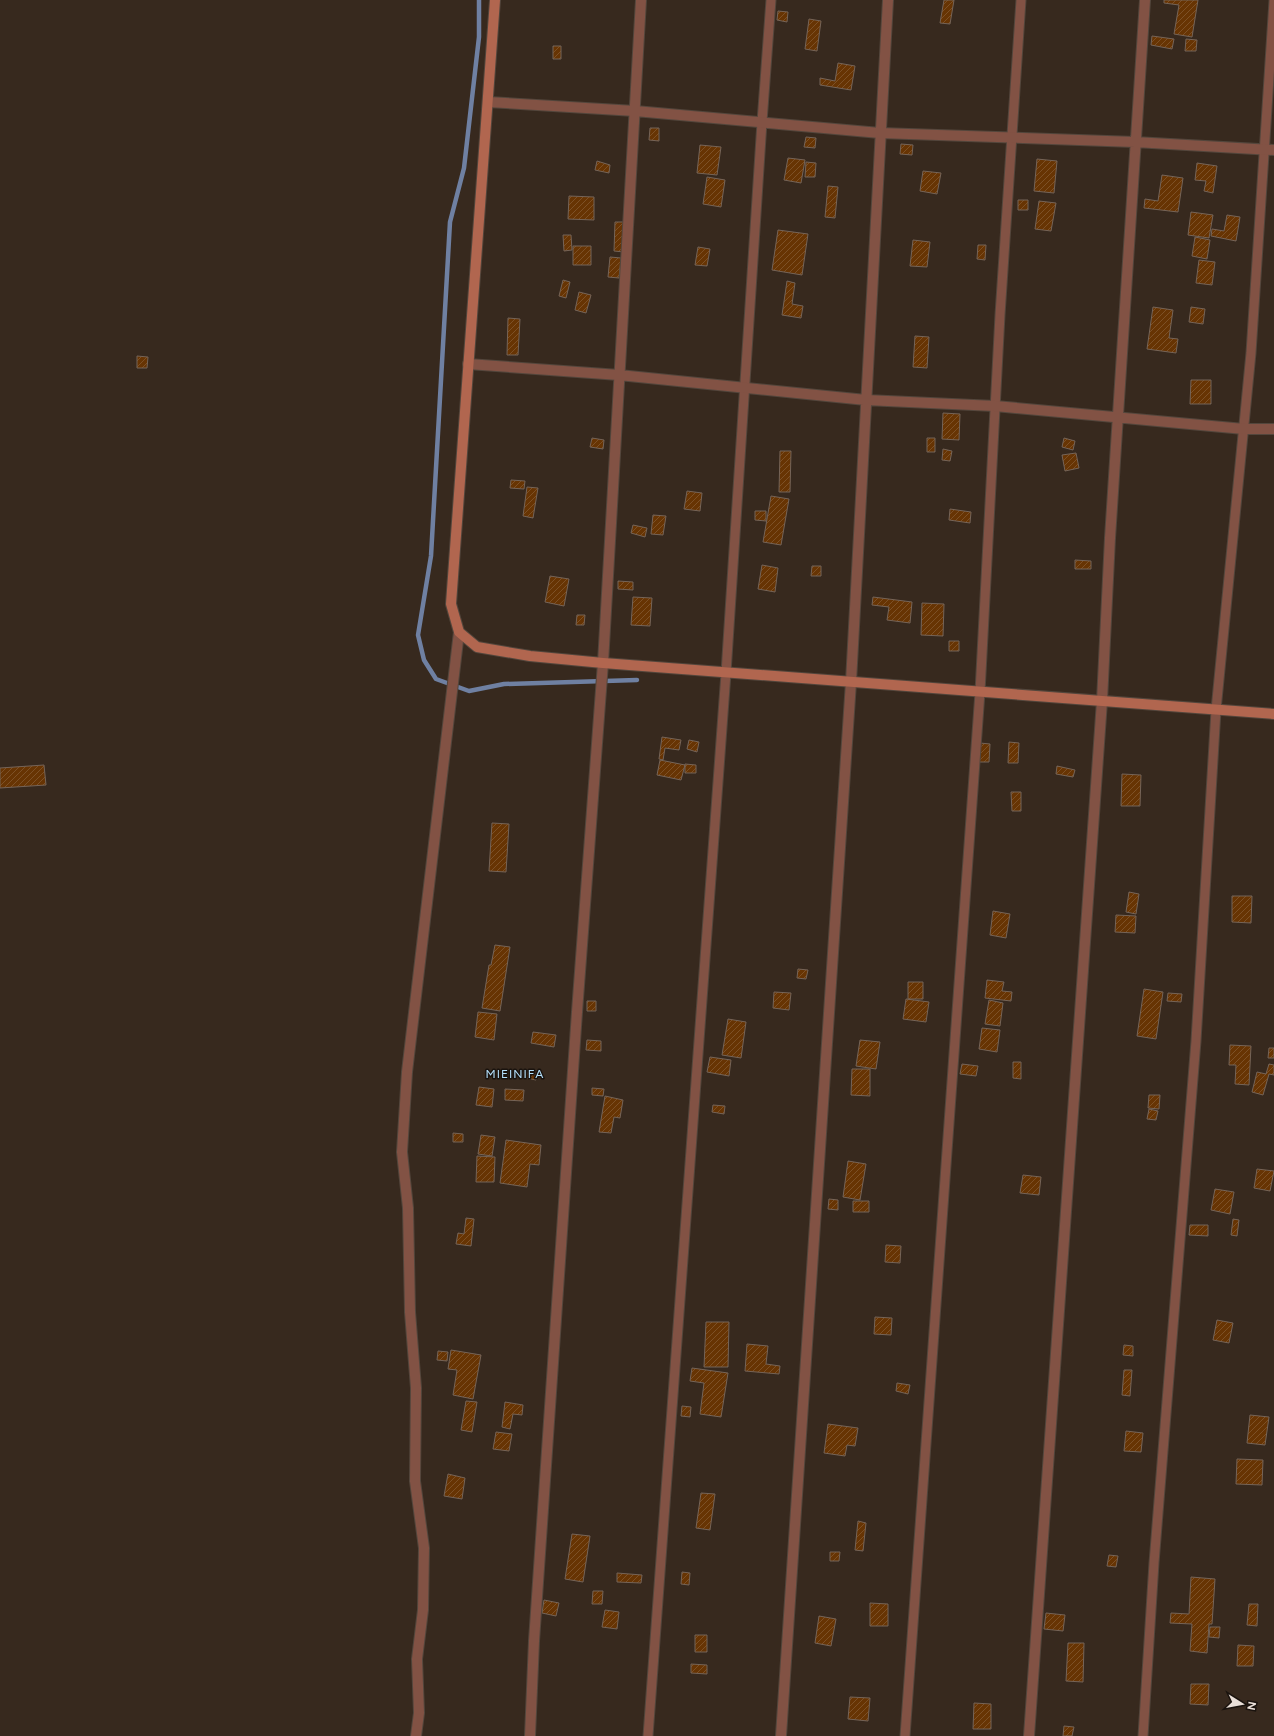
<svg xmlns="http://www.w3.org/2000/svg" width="1274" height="1736" viewBox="0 0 1274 1736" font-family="Figtree,sans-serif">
<defs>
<pattern id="building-hatch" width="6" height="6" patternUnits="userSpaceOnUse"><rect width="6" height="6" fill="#673403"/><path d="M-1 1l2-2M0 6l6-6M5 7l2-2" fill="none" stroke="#7d5127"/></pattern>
</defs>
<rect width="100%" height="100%" fill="#37291e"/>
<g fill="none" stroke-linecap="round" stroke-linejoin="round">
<path stroke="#6f80a2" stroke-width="4.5" d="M 479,0 L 479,37 L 464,168 L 450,222 L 431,556 L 418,635 L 424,660 L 436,679 L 469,691 L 504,684 L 637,680"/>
</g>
<path fill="url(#building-hatch)" stroke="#756458" d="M 944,0 L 954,0 L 950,24 L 940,23 Z
M 1164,0 L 1198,0 L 1192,37 L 1174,34 L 1179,5 L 1164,3 Z
M 778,11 L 788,12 L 787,22 L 777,20 Z
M 809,19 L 821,21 L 817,51 L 805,49 Z
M 1152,36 L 1174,39 L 1172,49 L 1151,45 Z
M 1186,39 L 1197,40 L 1196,51 L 1185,51 Z
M 553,46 L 561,46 L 561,59 L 553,59 Z
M 838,63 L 855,66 L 851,90 L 820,85 L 820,78 L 835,81 Z
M 650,128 L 659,128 L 659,141 L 649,140 Z
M 806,137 L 816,138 L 815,148 L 804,147 Z
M 901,144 L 913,145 L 912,155 L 900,154 Z
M 700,145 L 721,147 L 717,175 L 697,173 Z
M 788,158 L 805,160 L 801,183 L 784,180 Z
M 1037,159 L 1057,161 L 1054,193 L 1034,191 Z
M 597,161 L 610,165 L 609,173 L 595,170 Z
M 806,162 L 816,163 L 815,177 L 805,177 Z
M 1197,163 L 1217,166 L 1213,193 L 1204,191 L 1206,181 L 1195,180 Z
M 923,171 L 941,173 L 937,194 L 920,191 Z
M 1162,175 L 1183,178 L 1178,212 L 1144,208 L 1145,199 L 1158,201 Z
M 707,177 L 725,180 L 721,207 L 703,204 Z
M 828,186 L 838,187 L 835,218 L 825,217 Z
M 569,196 L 594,197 L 594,220 L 568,219 Z
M 1018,200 L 1028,200 L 1028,210 L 1018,210 Z
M 1039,201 L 1056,203 L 1051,231 L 1035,229 Z
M 1191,212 L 1213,215 L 1209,238 L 1188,235 Z
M 1227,215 L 1240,217 L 1236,241 L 1211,236 L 1212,229 L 1224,231 Z
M 615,222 L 626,222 L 624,252 L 614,251 Z
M 778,230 L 808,234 L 802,275 L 772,270 Z
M 563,235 L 571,235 L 572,250 L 564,251 Z
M 1195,237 L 1210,240 L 1207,259 L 1192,256 Z
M 913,240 L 930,242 L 927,267 L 910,266 Z
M 978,245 L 986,245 L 985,260 L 977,259 Z
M 573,246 L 591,246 L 591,265 L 573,265 Z
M 698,247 L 710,249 L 707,266 L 695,265 Z
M 610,257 L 621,258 L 619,278 L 608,277 Z
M 1199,260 L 1215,262 L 1212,285 L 1196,283 Z
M 563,280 L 570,282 L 566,298 L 559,296 Z
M 787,281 L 795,283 L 792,304 L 803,306 L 801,318 L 782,315 Z
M 579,292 L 591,295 L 586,313 L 575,310 Z
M 1153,307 L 1173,310 L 1169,338 L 1178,339 L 1176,353 L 1147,349 Z
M 1191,307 L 1205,309 L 1203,324 L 1189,322 Z
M 508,318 L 520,319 L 518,355 L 507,355 Z
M 915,336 L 929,337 L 927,368 L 913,367 Z
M 137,356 L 148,357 L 147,368 L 137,368 Z
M 1191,380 L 1211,380 L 1211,404 L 1190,404 Z
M 943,413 L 960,414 L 959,440 L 942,439 Z
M 592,438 L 604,440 L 603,449 L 590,447 Z
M 927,438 L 935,438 L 935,452 L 927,452 Z
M 1064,438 L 1075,441 L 1073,450 L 1062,447 Z
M 943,449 L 952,451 L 950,461 L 942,460 Z
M 780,451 L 791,451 L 790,492 L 779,492 Z
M 1076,453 L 1079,468 L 1065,471 L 1062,455 Z
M 511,480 L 525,481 L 524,489 L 510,488 Z
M 527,487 L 538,488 L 533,518 L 523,516 Z
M 687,491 L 702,493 L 700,511 L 684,509 Z
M 771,496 L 789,499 L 781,545 L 763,542 Z
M 950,509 L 971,512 L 970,523 L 949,520 Z
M 755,511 L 766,511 L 766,521 L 755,520 Z
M 653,515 L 666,516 L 663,535 L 651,534 Z
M 633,525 L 647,528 L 645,537 L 631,533 Z
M 1075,560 L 1091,561 L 1091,569 L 1075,569 Z
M 762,565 L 778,568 L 775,592 L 758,589 Z
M 812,566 L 821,566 L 821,576 L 811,576 Z
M 550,576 L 569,579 L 564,606 L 545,602 Z
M 618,581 L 633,582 L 633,590 L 618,589 Z
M 633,597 L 652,598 L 650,626 L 631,625 Z
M 873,597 L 912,602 L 910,623 L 887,620 L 889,607 L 872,605 Z
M 922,603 L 944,604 L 943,636 L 921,635 Z
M 577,615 L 585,615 L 584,625 L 576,625 Z
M 949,641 L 959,641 L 959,651 L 949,651 Z
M 662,737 L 681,740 L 679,750 L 665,748 L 663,760 L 659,759 Z
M 689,740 L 699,742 L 697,752 L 687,749 Z
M 1009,742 L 1019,743 L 1018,763 L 1008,763 Z
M 980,743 L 990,744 L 989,762 L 979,762 Z
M 660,760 L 685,765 L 681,780 L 657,775 Z
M 685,764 L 696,765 L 696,773 L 685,773 Z
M 44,765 L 46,785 L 0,788 L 0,768 Z
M 1057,766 L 1075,770 L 1073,777 L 1056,774 Z
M 1122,774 L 1141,775 L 1140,806 L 1121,806 Z
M 1011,792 L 1021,792 L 1021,811 L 1012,811 Z
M 492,823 L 509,824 L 506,872 L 489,871 Z
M 1129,892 L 1139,894 L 1136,914 L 1126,912 Z
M 1232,896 L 1252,896 L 1251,923 L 1232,922 Z
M 993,911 L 1010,914 L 1006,938 L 990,935 Z
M 1116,915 L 1136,916 L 1135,933 L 1115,932 Z
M 495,945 L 510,947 L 500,1011 L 482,1008 L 489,965 L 491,965 Z
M 798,969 L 808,970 L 806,979 L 797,978 Z
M 987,980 L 1004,982 L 1002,991 L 1012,992 L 1011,1001 L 985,998 Z
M 908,982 L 923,982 L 923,999 L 908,999 Z
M 1144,989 L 1163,992 L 1156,1039 L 1137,1036 Z
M 774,992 L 791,993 L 789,1010 L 773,1008 Z
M 1168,993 L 1182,994 L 1181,1002 L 1167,1001 Z
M 906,999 L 929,1002 L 926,1022 L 903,1019 Z
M 989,1000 L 1003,1003 L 1000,1026 L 985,1024 Z
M 587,1001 L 596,1001 L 596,1011 L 587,1011 Z
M 478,1012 L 497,1014 L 494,1040 L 475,1037 Z
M 728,1019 L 746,1022 L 741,1058 L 722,1055 Z
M 982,1028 L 1000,1030 L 997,1052 L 979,1049 Z
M 533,1032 L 556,1035 L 554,1047 L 531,1043 Z
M 587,1040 L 601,1041 L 601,1051 L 586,1050 Z
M 860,1040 L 880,1042 L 876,1069 L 856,1066 Z
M 1230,1045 L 1251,1046 L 1249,1085 L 1235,1084 L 1236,1065 L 1229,1065 Z
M 1269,1048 L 1274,1048 L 1274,1058 L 1268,1058 Z
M 710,1057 L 731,1060 L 729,1076 L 707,1072 Z
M 1013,1062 L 1021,1062 L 1021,1079 L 1013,1078 Z
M 962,1064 L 978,1066 L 976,1076 L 960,1074 Z
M 1269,1064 L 1274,1065 L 1274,1075 L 1269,1074 L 1263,1095 L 1252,1092 L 1257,1072 L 1266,1074 Z
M 852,1069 L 870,1069 L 870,1096 L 851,1095 Z
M 523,1072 L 537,1075 L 536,1080 L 522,1077 Z
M 479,1087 L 494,1089 L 492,1107 L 476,1105 Z
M 592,1088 L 604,1089 L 603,1096 L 592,1095 Z
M 505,1089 L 524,1090 L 523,1101 L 505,1100 Z
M 1149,1095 L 1160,1095 L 1159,1109 L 1148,1108 Z
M 605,1096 L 623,1100 L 620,1118 L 614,1117 L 611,1133 L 599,1132 Z
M 713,1105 L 725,1106 L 724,1114 L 712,1112 Z
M 1149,1109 L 1158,1111 L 1156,1120 L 1147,1119 Z
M 453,1133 L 463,1134 L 463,1142 L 453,1142 Z
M 481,1135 L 495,1137 L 492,1156 L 478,1154 Z
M 506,1140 L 541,1145 L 539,1165 L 530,1164 L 527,1187 L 500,1183 Z
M 477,1156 L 495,1157 L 494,1182 L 476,1182 Z
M 848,1161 L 866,1164 L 860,1200 L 843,1197 Z
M 1257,1169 L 1274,1171 L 1270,1191 L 1254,1188 Z
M 1023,1175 L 1041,1177 L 1039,1195 L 1020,1193 Z
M 1215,1189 L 1234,1192 L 1230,1214 L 1211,1210 Z
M 829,1199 L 838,1200 L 838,1210 L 828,1209 Z
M 853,1201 L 869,1201 L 869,1212 L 853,1212 Z
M 466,1218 L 474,1219 L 471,1246 L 456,1244 L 458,1233 L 464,1234 Z
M 1233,1219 L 1239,1220 L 1237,1236 L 1231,1235 Z
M 1190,1225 L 1208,1225 L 1208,1236 L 1189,1235 Z
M 886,1245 L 901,1246 L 900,1263 L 885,1262 Z
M 875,1317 L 892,1318 L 891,1335 L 874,1334 Z
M 1217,1320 L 1233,1323 L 1229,1343 L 1213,1340 Z
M 706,1322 L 729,1322 L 728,1367 L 704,1367 Z
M 747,1344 L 768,1346 L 766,1364 L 780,1366 L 779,1374 L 745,1371 Z
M 1124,1345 L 1133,1346 L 1133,1356 L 1123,1355 Z
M 451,1350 L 481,1355 L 473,1399 L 453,1395 L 457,1370 L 448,1369 Z
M 438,1351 L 448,1352 L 447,1361 L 437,1360 Z
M 692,1368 L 728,1373 L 721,1417 L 700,1414 L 704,1383 L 690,1381 Z
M 1124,1370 L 1132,1370 L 1130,1396 L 1122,1395 Z
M 897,1383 L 910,1385 L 908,1394 L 896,1391 Z
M 466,1401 L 477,1402 L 472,1432 L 461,1430 Z
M 505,1402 L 523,1405 L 522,1415 L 513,1414 L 510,1429 L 502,1427 Z
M 682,1406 L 691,1407 L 690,1417 L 681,1416 Z
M 1250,1415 L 1269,1417 L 1265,1445 L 1247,1443 Z
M 828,1424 L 858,1428 L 855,1446 L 847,1445 L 845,1456 L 824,1453 Z
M 1126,1431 L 1143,1433 L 1141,1452 L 1124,1451 Z
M 496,1432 L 512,1434 L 509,1451 L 493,1449 Z
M 1237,1459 L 1263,1460 L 1262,1485 L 1236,1484 Z
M 448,1474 L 465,1478 L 462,1499 L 444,1496 Z
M 701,1493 L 715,1494 L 710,1530 L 696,1528 Z
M 858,1521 L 866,1523 L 863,1551 L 855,1550 Z
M 572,1534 L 590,1536 L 583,1582 L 565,1579 Z
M 830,1552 L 840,1552 L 839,1561 L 830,1561 Z
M 1109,1555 L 1118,1556 L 1116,1567 L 1107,1566 Z
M 682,1572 L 690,1573 L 689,1585 L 681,1584 Z
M 617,1573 L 642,1575 L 641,1583 L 617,1582 Z
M 1191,1577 L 1215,1579 L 1212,1624 L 1209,1624 L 1207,1653 L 1190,1651 L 1192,1624 L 1170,1623 L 1171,1613 L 1189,1614 Z
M 593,1591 L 603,1591 L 602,1604 L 592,1604 Z
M 544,1600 L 559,1603 L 556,1616 L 542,1613 Z
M 870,1603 L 888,1604 L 888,1626 L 870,1626 Z
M 1249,1604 L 1258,1604 L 1257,1626 L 1247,1625 Z
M 605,1610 L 619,1612 L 617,1629 L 602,1627 Z
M 1046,1613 L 1065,1615 L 1063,1631 L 1044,1629 Z
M 819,1616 L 836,1619 L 831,1646 L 815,1643 Z
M 1210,1627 L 1220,1627 L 1219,1638 L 1209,1637 Z
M 695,1635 L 707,1635 L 707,1652 L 695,1652 Z
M 1068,1643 L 1084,1643 L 1083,1682 L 1066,1681 Z
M 1238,1645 L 1254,1646 L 1253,1666 L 1237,1666 Z
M 691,1664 L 707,1665 L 707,1674 L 691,1673 Z
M 1191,1684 L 1209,1684 L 1208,1705 L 1190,1704 Z
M 850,1697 L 870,1698 L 868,1721 L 848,1719 Z
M 974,1703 L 991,1704 L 991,1729 L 973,1729 Z
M 1064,1726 L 1074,1727 L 1072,1736 L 1063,1736 Z"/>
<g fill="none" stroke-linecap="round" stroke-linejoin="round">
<defs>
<path id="lane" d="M 648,1736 L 726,673 L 762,122 L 771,0
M 905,1736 L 980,692 L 1000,315 L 1021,0
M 1143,1736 L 1154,1563 L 1196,1041 L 1216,710 L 1251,353 L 1274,1"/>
<path id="street" d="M 488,102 L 635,111 L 880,133 L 1135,142 L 1274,150
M 468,364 L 619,375 L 866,400 L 995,406 L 1244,429 L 1274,429
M 416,1736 L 419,1713 L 417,1659 L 423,1610 L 424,1548 L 415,1481 L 416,1388 L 410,1312 L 408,1208 L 402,1152 L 407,1072 L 459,632
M 530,1736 L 534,1641 L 577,1012 L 603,663 L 641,0
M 781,1736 L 851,682 L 888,0
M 1029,1736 L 1102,701 L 1110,538 L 1145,0"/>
<path id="secondary" d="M 495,0 L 451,604 L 459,632 L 477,647 L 530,656 L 603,663 L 1274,714"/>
</defs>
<use href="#lane" stroke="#53463c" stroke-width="11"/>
<use href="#street" stroke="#53463c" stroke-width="12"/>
<use href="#secondary" stroke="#53463c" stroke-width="12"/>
<use href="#lane" stroke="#825244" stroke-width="9"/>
<use href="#street" stroke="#825244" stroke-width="10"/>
<use href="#secondary" stroke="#b1664f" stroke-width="10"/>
</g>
<g text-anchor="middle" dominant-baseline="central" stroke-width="3" stroke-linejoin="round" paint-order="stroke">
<g font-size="12" letter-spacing="1" fill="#b4e0fc" stroke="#1a130e">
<text x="515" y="1074">MIEINIFA</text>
</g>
</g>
<g transform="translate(1242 1704) rotate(101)" stroke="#1a130e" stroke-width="3" paint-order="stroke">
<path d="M0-3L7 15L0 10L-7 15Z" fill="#e9dfd8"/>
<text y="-6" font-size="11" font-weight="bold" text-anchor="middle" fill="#e9dfd8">N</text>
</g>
</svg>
